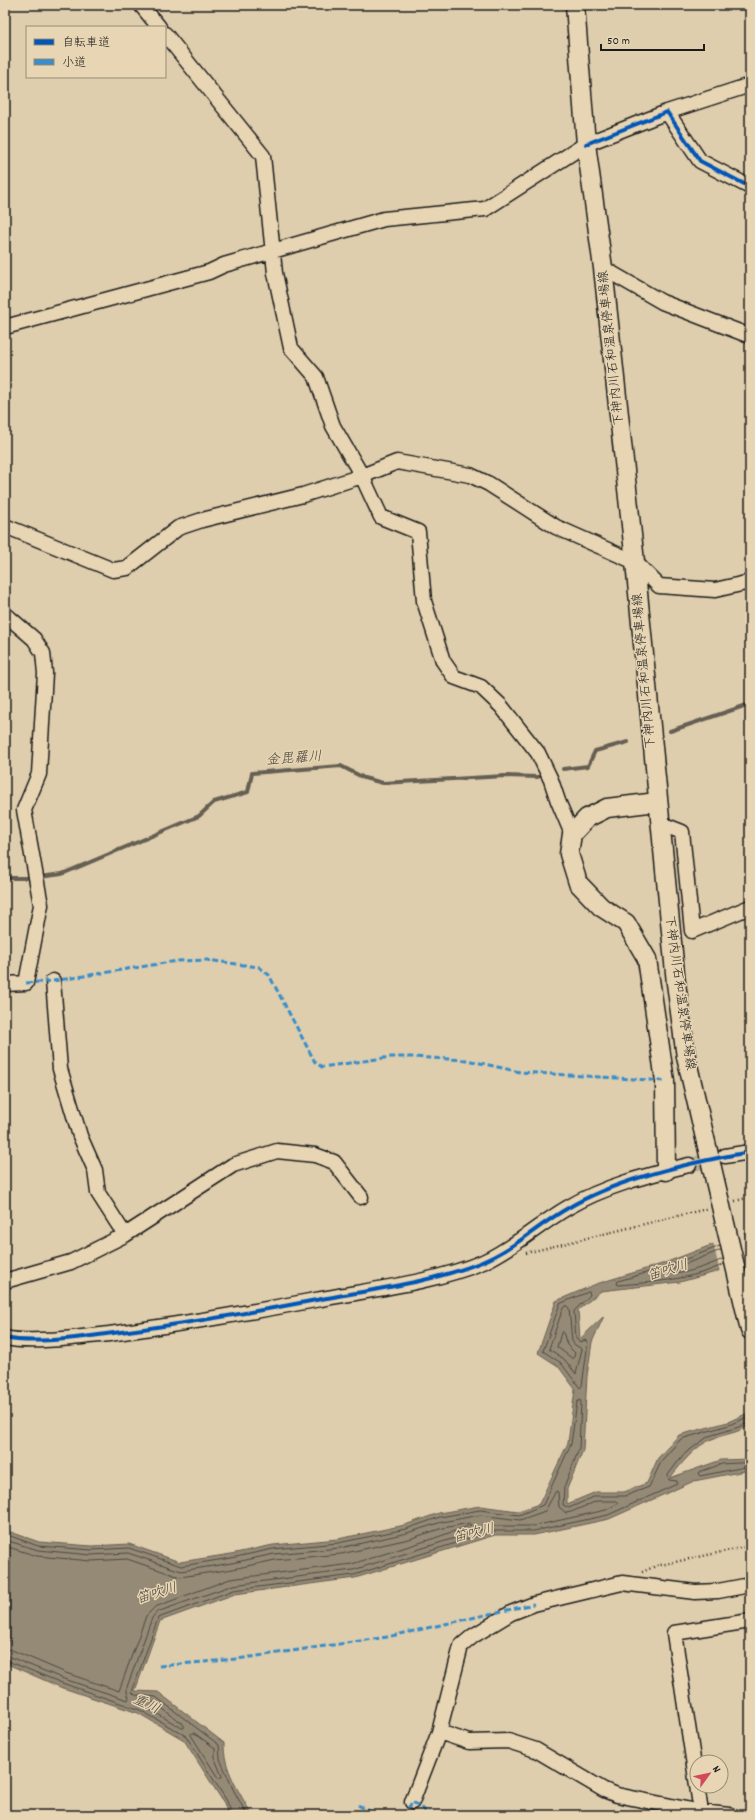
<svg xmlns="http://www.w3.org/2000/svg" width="755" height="1820" viewBox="0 0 755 1820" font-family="Dekko,'Klee One',sans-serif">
<rect width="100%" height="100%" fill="#dfcead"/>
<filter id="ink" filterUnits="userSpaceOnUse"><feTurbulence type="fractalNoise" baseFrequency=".025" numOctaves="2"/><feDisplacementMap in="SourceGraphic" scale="8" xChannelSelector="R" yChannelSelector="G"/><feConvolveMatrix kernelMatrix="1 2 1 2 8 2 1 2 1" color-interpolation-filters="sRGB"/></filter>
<g filter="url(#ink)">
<path fill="#958a76" stroke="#655e52" d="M 750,1230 L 750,1255 L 716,1272 L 680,1282 L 601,1291 L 578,1310 L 580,1339 L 604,1316 L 592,1342 L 587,1376 L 583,1450 L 567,1489 L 567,1504 L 596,1492 L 624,1492 L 647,1483 L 658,1458 L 679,1435 L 728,1422 L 750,1412 L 750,1425 C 738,1433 725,1434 712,1439 C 694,1447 682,1463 670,1478 L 721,1460 L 750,1459 L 750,1470 L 694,1481 L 609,1519 L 534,1535 L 495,1535 L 355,1578 L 235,1594 L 160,1621 L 135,1691 L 158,1692 L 224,1743 C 223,1769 240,1793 252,1815 L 228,1815 L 224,1803 L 184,1740 L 138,1713 L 60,1687 L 5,1663 L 5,1530 L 39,1542 L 92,1546 L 129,1544 L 180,1562 L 231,1554 L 273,1545 L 338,1539 L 405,1525 L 439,1513 L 480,1506 L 518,1511 L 539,1504 L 568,1443 L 575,1389 L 558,1366 L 538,1353 L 556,1301 L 596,1284 L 662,1264 Z"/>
<path fill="#dfcead" d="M 743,1230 L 750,1258 L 720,1273 L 713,1242 Z"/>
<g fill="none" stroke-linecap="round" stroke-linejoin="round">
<path stroke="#4c4840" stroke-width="1" d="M 720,1246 L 663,1268 L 618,1281 L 617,1284 L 619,1285 C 654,1282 692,1280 724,1264
M 721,1250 L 670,1270 L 669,1273 C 678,1277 713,1264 723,1259
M 589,1292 L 590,1295 L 574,1311 L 576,1339 L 580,1342 L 586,1340 L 588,1342 L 582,1386 L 580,1388 L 561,1363 L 543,1351 L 560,1304 Z
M 567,1306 L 569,1308 L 572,1341 L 575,1345 L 582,1349 L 576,1374 L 564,1359 L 549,1349 L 563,1308 Z
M 563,1332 L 567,1345 L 575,1353 L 573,1359 L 557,1347 L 561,1333 Z
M 744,1463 L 746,1465 L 745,1467 L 700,1476 L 698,1474 L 699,1472 L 722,1464 Z
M 5,1534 L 38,1546 L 92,1550 L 129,1548 L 181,1566 L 231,1558 L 273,1549 L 338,1543 L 406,1529 L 440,1517 L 480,1510 L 519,1515 L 543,1505 L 571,1444 L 577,1402 L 580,1400 L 581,1402 L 579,1449 L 564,1487 L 563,1505 L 569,1508 L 596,1496 L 625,1496 L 649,1487 L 662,1460 L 681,1439 L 729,1425 L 750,1416
M 5,1540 L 38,1550 L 91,1555 L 128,1553 L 181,1571 L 232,1563 L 274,1554 L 340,1548 L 407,1533 L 442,1522 L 480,1515 L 520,1520 L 545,1511 L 556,1491 L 558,1492 L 559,1507 L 566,1513 L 571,1512 L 597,1501 L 617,1501 L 619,1503 L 606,1510 L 534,1526 L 493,1526 L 353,1570 L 233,1585 L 157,1612 L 152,1618 L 127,1687 L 127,1692 L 129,1698 L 128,1700 L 64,1679 L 5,1655
M 5,1546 L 37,1556 L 91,1561 L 127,1559 L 180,1577 L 233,1569 L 275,1560 L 341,1554 L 409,1539 L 443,1528 L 469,1523 L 471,1525 L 435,1538 L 352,1564 L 230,1579 L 155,1607 L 146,1616 L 119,1691 L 66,1673 L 12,1650 L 5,1649
M 5,1660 L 62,1683 L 140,1710 L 186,1736 L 227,1801 L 232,1815
M 141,1701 L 154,1702 L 184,1725 L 184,1728 L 182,1728 L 140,1704 L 139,1702 Z
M 192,1733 L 194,1733 L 215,1748 L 215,1759 L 222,1776 L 221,1778 L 218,1778 L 191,1735 Z
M 247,1815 L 233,1789 L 220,1759 L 219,1745 L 156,1697 L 135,1695 L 132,1692 L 158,1618 L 234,1590 L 354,1575 L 494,1531 L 534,1531 L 608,1515 L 677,1484 L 677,1481 L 669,1480 L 668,1475 L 683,1455 L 709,1436 L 739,1427 L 750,1422"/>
<path stroke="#655e52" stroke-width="4" d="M 670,731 L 750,704
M 563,769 L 588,766 L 595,751 L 628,742
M 5,878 L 32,878 L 62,874 L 199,816 L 214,802 L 248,792 L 252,773 L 341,766 L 364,778 L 383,783 L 505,776 L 538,777 L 543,775"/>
<path stroke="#b8aa90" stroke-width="14" stroke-dasharray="14 7" stroke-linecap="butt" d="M 689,1165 L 720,1158"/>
<defs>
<path id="minor" d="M 141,5 L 159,27
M 165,34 L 263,156 L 275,273 L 291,348 L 316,377 L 333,426 L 362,476 L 381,517 L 418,532 L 424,601 L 443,661 L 454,677 L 481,687 L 501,706 L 538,753 L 551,780 L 558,801 L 572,834
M 667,112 L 750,85
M 603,268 L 662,302 L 750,336
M 5,327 L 209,272 L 224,265 L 384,219 L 485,209 L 586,144 L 667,112 L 700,161 L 750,187
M 5,526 L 113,570 L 127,568 L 178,528 L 202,520 L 303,495 L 362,476 L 397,462 L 470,475 L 489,484 L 556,527 L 635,562 L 659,586 L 715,590 L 750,582
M 5,614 L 34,639 L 43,653 L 45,673 L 39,774 L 24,810 L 41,905 L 26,983 L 5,984
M 659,823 L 682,832 L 692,931 L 750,907
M 53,981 L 60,1069 L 80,1136 L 95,1170 L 98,1193 L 125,1235
M 725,1156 L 750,1152
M 5,1281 L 71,1262 L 125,1235 L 233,1165 L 277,1151 L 315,1155 L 334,1162 L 361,1197
M 5,1338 C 32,1344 81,1337 109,1334 C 178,1325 246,1313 315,1300 C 368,1290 433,1283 483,1262 C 514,1248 538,1225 567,1208 C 604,1186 648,1175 689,1165
M 439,1732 L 469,1742 L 508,1741 L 536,1750 L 604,1790 L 617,1795 L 701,1812 L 729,1815
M 412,1802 L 439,1732 L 461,1646 L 473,1636 L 511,1613 L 534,1604 L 622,1583 L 695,1592 L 718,1591 L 750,1585
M 701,1812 L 674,1633 L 750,1621"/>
<path id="major" d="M 575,5 L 586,144 L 603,268 L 635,562 L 676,983 L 686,1057 L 750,1330
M 657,802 L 607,808 L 587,818 L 572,834 L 569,854 L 578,883 L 601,907 L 626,923 L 647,959 L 665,1081 L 666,1171"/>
</defs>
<use href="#minor" stroke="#1c1c1c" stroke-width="17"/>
<use href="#major" stroke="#1c1c1c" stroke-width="21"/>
<path stroke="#1c1c1c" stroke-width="2.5" stroke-dasharray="1 3" stroke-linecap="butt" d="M 735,1201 L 750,1197
M 526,1253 L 706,1209
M 642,1572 L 656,1566 L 750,1546"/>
<use href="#minor" stroke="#e7d5b3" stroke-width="14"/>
<use href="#major" stroke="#e7d5b3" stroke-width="18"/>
<path stroke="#388dca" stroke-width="3" stroke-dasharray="6 3" stroke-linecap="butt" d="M 26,983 L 53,981 L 177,961 L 207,960 L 259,967 L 269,975 L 315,1062 L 322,1067 L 391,1057 L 412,1057 L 467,1060 L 520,1072 L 665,1081
M 159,1666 L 237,1659 L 387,1637 L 534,1604
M 358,1805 L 376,1815
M 410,1815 L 406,1812 L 412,1802 L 432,1815"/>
<defs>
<path id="cycleway" d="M 586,144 L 667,112 L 700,161 L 750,187
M 5,1338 C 31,1344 79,1338 106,1334 C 175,1325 243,1314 311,1301 C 367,1290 428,1284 482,1262 C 514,1249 538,1225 568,1208 C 618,1178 692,1162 750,1152"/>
</defs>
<use href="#cycleway" stroke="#e7d5b3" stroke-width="6"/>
<use href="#cycleway" stroke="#0057b8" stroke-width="4"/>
</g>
</g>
<g text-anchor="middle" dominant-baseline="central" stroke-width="3" stroke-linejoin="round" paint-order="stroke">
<g font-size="13" fill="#1c1c1c" stroke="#e7d5b3">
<text transform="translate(612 348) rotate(-96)">下神内川石和温泉停車場線</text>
<text transform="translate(645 671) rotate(-95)">下神内川石和温泉停車場線</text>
<text transform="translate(679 993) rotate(82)">下神内川石和温泉停車場線</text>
</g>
<g font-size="14" font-style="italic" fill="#46423c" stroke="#e7d5b3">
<text transform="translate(294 759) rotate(-4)">金毘羅川</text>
<text transform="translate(668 1271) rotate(-16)">笛吹川</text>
<text transform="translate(474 1534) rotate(-13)">笛吹川</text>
<text transform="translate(157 1594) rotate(-17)">笛吹川</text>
<text transform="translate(146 1705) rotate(25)">重川</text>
</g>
</g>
<rect width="755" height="1820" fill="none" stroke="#e7d5b3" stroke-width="20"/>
<rect x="10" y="10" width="735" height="1800" fill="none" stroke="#1c1c1c" stroke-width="1.5" filter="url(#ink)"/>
<rect x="26" y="26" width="140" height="52" fill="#e7d5b3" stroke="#968b77"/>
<rect x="34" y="39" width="20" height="6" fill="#0057b8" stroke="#968b77"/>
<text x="62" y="46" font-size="12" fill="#1c1c1c">自転車道</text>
<rect x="34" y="59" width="20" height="6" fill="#388dca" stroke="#968b77"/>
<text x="62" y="66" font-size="12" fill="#1c1c1c">小道</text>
<g transform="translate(709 1774) rotate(57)"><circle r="19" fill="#e7d5b3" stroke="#968b77"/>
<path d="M0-3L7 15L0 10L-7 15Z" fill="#d1495b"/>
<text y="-6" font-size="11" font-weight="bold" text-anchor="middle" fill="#1c1c1c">N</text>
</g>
<path d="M601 44v6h103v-6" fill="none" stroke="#1c1c1c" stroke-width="2"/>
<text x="607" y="44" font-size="12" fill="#1c1c1c" stroke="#e7d5b3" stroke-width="3" paint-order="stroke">50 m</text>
</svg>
